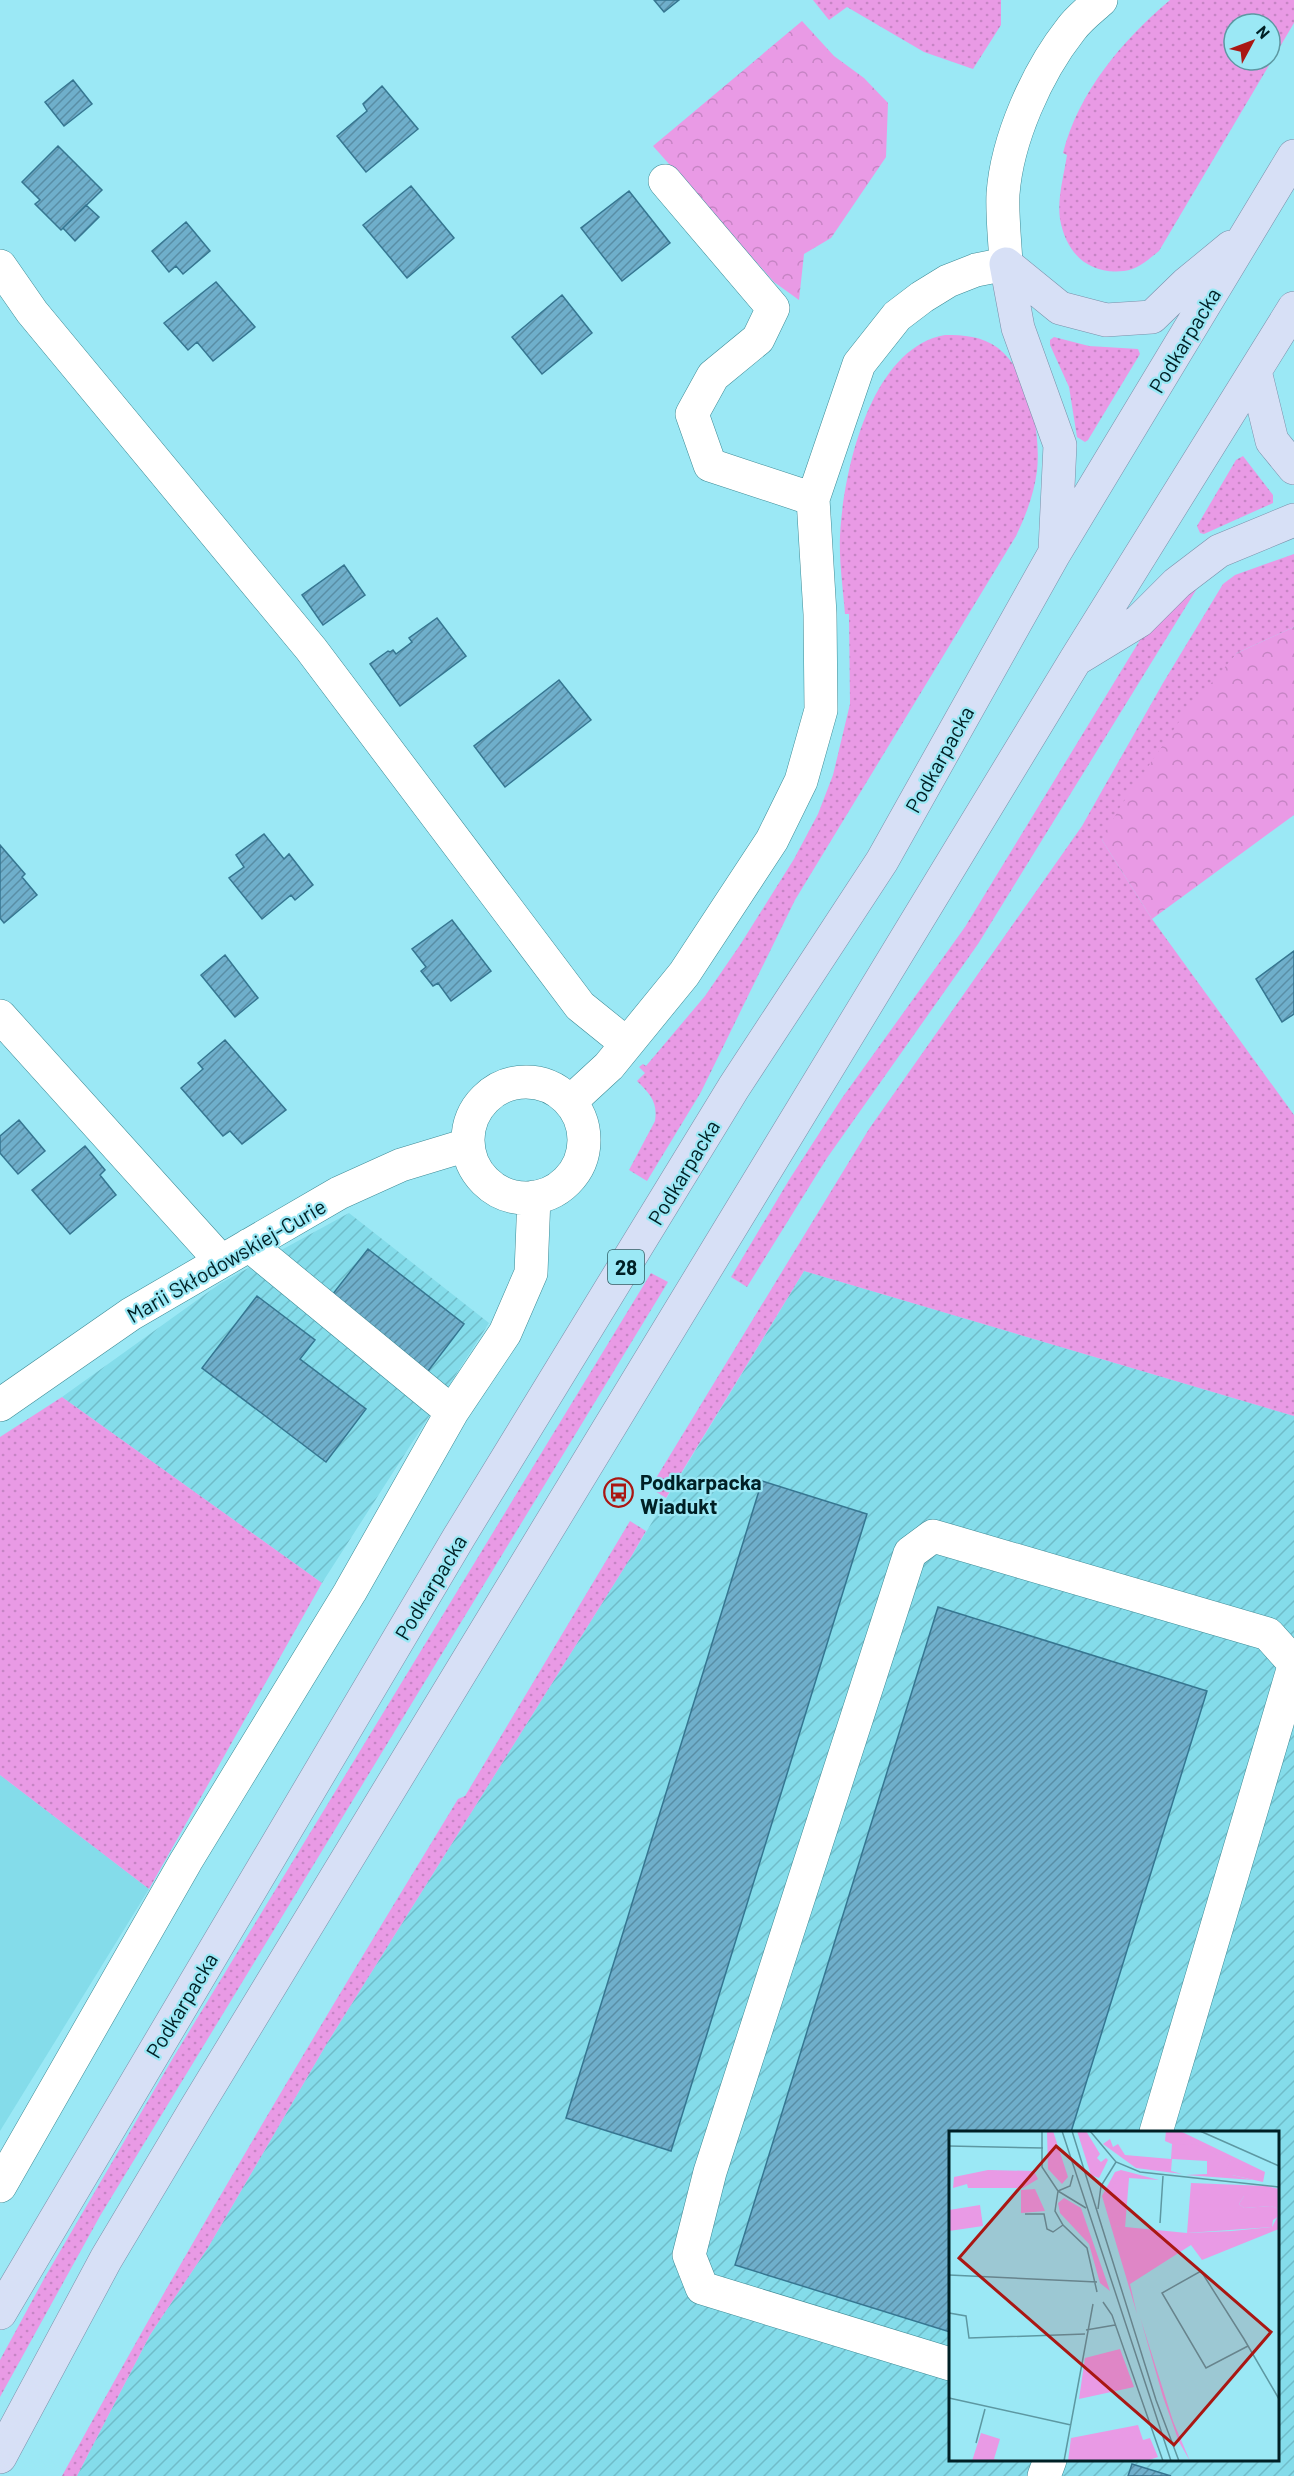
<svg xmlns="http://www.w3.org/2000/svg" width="1294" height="2476" viewBox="0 0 1294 2476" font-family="Barlow,sans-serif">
<defs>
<pattern id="industrial-furrows" width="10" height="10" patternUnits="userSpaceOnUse" patternTransform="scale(1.5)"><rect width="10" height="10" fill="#84dcea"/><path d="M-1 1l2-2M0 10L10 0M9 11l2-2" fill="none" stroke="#70bcc9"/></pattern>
<pattern id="grass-dots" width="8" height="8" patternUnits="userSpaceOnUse" patternTransform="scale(1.5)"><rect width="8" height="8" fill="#e99ae5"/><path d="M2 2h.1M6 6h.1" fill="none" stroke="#c684c4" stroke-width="1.8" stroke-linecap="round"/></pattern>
<pattern id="forest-crowns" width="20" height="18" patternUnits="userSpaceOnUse" patternTransform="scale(1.5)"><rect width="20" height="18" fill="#e99ae5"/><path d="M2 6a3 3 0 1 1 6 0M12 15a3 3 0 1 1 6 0" fill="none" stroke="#c684c4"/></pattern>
<pattern id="building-hatch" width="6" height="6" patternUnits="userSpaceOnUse" patternTransform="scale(1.5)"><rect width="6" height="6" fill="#6fafcb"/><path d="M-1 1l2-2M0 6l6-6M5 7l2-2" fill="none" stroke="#598ea5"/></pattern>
</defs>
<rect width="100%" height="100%" fill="#9be8f5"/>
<path fill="#84dcea" d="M 0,1775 L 149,1889 L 0,2131 Z"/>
<path fill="url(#industrial-furrows)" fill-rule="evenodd" d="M 349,1213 L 489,1323 L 322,1583 L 62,1397 L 221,1283 Z
M 804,1271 L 1294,1416 L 1294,2476 L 77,2476 L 150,2335 L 209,2246 L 326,2045 L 631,1557 ZM 950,2132 L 1278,2132 L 1278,2460 L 950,2460 Z"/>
<path fill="url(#grass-dots)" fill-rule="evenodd" d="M 813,0 L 1001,0 L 1001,25 L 973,69 L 924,52 L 847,7 L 829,20 Z
M 1170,0 L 1294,0 L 1294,23 L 1159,251 C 1149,259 1137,270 1124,271 C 1088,275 1066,253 1060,219 C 1057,199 1064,175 1067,155 L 1063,153 C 1079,91 1122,41 1170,0 ZM 1234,24 L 1270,24 L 1270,60 L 1234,60 Z
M 945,335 C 963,335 982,336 998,348 C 1030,373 1041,432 1037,471 C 1034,494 1026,515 1016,536 L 795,900 L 701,1092 L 647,1181 L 629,1170 L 655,1121 C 658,1102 650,1094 637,1081 L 645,1073 L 639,1067 L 643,1064 L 646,1066 L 705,996 L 740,945 L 794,859 L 818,814 L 833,775 L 850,704 L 849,614 L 845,614 C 843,588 839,562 840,536 C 843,473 870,348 945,335 Z
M 1054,337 L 1089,346 L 1138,349 L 1140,354 L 1088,440 L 1085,442 L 1077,437 L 1069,387 L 1050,345 L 1050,340 Z
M 1243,456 L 1273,495 L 1273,503 L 1204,534 L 1200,533 L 1197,526 L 1236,460 Z
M 1294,554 L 1294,627 L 1237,653 L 1102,840 L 1152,919 L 1294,1115 L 1294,1416 L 804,1271 L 666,1498 L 650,1488 L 869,1129 L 1082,826 L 1163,683 L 1223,584 L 1235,575 Z
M 1201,582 L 978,944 L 827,1158 L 747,1287 L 731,1277 L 789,1180 L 842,1098 L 965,927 L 1140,640 L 1164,614 Z
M 651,1273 L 668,1282 L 100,2216 L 0,2397 L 0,2360 L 45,2277 L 173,2058 Z
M 62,1397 L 322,1583 L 149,1889 L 0,1775 L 0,1437 Z
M 630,1521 L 646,1531 L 631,1557 L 326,2045 L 209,2246 L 150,2335 L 77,2476 L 62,2476 C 187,2246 322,2022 458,1799 L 465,1796 Z"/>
<path fill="url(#forest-crowns)" d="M 802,21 L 834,56 L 864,78 L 888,103 L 886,157 L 831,238 L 804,254 L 799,300 L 774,282 L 653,146 Z
M 1294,627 L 1294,815 L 1152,919 L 1102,840 L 1120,807 L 1183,716 L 1237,653 Z"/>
<path fill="url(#building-hatch)" stroke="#367691" stroke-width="1.5" d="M 654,0 L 679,0 L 664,12 Z
M 73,80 L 92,104 L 64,126 L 45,102 Z
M 382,86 L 418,129 L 366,172 L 337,136 L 367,111 L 363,104 Z
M 58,146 L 102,190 L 61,230 L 35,204 L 40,200 L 22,182 Z
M 411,186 L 454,238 L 407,278 L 363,225 Z
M 629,191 L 670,243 L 622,281 L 581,228 Z
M 86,205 L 99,217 L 75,241 L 63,228 Z
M 186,222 L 210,251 L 183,274 L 176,266 L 169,272 L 152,251 Z
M 216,282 L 255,327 L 213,361 L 197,342 L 188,350 L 164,323 Z
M 562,295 L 592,333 L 542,374 L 512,337 Z
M 344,565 L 365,595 L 323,625 L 302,595 Z
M 437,618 L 466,656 L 400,706 L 370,664 L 388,651 L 390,652 L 393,650 L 396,654 L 412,642 L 409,638 Z
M 559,680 L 591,720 L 505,787 L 474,746 Z
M 264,834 L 284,859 L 289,854 L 313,885 L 295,900 L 291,895 L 262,919 L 229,878 L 244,867 L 236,855 Z
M 0,845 L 25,874 L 22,877 L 37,895 L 4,923 L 0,918 Z
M 452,920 L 491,971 L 451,1001 L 438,983 L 433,986 L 421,971 L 426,967 L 412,949 Z
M 1294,951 L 1294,1014 L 1282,1022 L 1256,979 Z
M 225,955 L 258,998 L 235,1017 L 201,975 Z
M 225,1040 L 286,1110 L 242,1144 L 230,1131 L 223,1136 L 181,1088 L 203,1069 L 198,1063 Z
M 19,1120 L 45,1151 L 18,1174 L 0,1153 L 0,1136 Z
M 85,1146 L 105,1170 L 100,1175 L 116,1195 L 70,1234 L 32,1190 Z
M 368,1249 L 464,1324 L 422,1379 L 325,1304 Z
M 257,1296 L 315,1340 L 300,1359 L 366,1409 L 326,1462 L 202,1368 Z
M 762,1481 L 867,1514 L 671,2151 L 566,2118 Z
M 938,1607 L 1207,1691 L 1071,2132 L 950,2132 L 950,2332 L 735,2265 Z
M 1132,2464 L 1171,2476 L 1128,2476 Z"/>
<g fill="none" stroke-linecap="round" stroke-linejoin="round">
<defs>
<path id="minor" d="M 665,181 L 773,308 L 758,339 L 713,376 L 692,414 L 710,465 L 813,499
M 0,266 L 32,312 L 311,649 L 580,1006 L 627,1044
M 0,1016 L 221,1261
M468 1140a58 58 0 1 1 116 0a58 58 0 1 1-116 0Z
M 570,1102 L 609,1066 L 684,974 L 772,840 L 801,781 L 821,710 L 820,614 L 813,499 L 859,364 L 897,316 L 922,297 L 948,281 L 976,270 L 1006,264 C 1005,241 1002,217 1003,194 C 1007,139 1037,72 1071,29 C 1079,18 1091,9 1101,0
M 249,1245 L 452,1412
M 0,1405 L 131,1314 L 339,1193 L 401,1165 L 467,1145
M 1156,2132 L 1294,1666
M 0,2186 L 186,1861 L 350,1592 L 452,1412 L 505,1333 L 531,1273 L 534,1197
M 950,2364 L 702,2288 L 689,2255 L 710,2172 L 910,1553 L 933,1536 L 1268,1634 L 1294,1663
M 1044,2476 L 1050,2460"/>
<path id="major" d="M 1006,264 L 1060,308 L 1106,320 L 1152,317 L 1186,284 L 1231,247
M 1006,264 L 1018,328 L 1060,445 L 1055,550
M 1255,371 L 1272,441 L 1294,468
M 1080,657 L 1139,621 L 1177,583 L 1219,551 L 1294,520
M 0,2313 L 459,1537 L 734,1087 L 882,861 L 1054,554 L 1294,156
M 0,2457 L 106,2259 L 196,2108 L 1076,659 L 1294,308"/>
</defs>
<use href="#minor" stroke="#3c8a95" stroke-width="34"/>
<use href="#major" stroke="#7a8fa9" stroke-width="34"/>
<use href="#minor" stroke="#fff" stroke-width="33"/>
<use href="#major" stroke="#d7e0f6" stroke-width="33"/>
</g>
<defs>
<symbol id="bus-ring" viewBox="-11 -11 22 22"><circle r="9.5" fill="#9be8f5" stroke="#aa1713" stroke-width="1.5"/><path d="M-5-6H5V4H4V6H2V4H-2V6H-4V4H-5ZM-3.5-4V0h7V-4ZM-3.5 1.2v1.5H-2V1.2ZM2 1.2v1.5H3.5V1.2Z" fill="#aa1713"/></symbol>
</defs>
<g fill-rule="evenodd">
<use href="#bus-ring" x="602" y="1476" width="33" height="33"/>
</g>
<g text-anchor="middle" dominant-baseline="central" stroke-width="4.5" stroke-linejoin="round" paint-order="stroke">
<rect fill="#9be8f5" stroke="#2e5c63" stroke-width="1.5" x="608" y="1250" width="36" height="34" rx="4.5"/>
<g font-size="20" font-weight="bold" fill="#002025">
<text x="626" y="1267">28</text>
</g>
<g font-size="21" fill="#002025" stroke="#9be8f5">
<text transform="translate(1184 340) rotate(-59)">Podkarpacka</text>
<text transform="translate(939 759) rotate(-61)">Podkarpacka</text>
<text transform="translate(683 1172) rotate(-59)">Podkarpacka</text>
<text transform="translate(226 1260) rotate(-30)">Marii Skłodowskiej-Curie</text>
<text transform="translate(430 1587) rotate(-59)">Podkarpacka</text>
<text transform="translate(181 2005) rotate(-59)">Podkarpacka</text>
</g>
<g font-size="21" font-weight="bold" fill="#002025" stroke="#9be8f5" text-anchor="start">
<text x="640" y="1481">Podkarpacka<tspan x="640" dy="24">Wiadukt</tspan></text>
</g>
</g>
<g transform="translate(949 2131)">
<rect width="330" height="330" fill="#9be8f5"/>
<path d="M 98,0 L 104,0 L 119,46 L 113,53 L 99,38 ZM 128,0 L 137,0 L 151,23 L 148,27 L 152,31 L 157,27 L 159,29 L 150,47 L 142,44 ZM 161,8 L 164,16 L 169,13 L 176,24 L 222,28 L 223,13 L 247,13 L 283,30 L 283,44 L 304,49 L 237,44 L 258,43 L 258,30 L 223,28 L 222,40 L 233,43 L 187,37 L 154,13 ZM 39,39 L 85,40 L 89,48 L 74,57 L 19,57 L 18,53 L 4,57 L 5,46 ZM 172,39 L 210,49 L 180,47 L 166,95 L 238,102 L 283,100 L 323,96 L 329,85 L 330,98 L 253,129 L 242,114 L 181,153 L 188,183 L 153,65 L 166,41 ZM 318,55 L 330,58 L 330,78 L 322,75 L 295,77 L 290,73 L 295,65 ZM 115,67 L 132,77 L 161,160 L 151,152 L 140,113 L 111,82 L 109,72 ZM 191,186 L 224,290 L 241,330 L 230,311 L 214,266 ZM 171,218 L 185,256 L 130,268 L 136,227 ZM 189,294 L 194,309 L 201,307 L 209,326 L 197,330 L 119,330 L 122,307 ZM 32,302 L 51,308 L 45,328 L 54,330 L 23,330 Z" fill="#e99ae5"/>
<path d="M 217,0 L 231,0 L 316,41 L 314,51 L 283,44 L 277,40 L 282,30 L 247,14 L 223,13 L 216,10 ZM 180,47 L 176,97 L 166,95 L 160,69 L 162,60 L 168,49 ZM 242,52 L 318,55 L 315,65 L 295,65 L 290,73 L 295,77 L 322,75 L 330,78 L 330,85 L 324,89 L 323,96 L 238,102 ZM 86,58 L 96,80 L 72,82 L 72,59 Z" fill="#e99ae5"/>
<path d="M 31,74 L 34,95 L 0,100 L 0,79 Z" fill="#e99ae5"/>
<path fill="none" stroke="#5d98a2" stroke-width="1.5" d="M 93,0 L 93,36 L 109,60 L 106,80 L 114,94 L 138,117 L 148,161M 113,0 L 222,330M 123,0 L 207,269 L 230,330M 141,0 L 167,31 L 191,41 L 330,56M 251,0 L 330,35M 0,15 L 94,17M 109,60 L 121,55 L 124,44M 109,60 L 137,77M 149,78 L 152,55 L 167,31M 76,83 L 95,83 L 98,98 L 104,101 L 114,94M 211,92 L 214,45M 0,144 L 148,151M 154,171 L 163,184 L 214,330M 0,182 L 17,185 L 20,207 L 136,203M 137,199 L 166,194M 299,215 L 257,237 L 213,162 L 252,140 L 295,208 L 330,268M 0,267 L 122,294M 27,312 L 36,278M 115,330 L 144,173"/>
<path fill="#aa1713" fill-opacity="0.15" stroke="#aa1713" stroke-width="3" d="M 107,15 L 322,201 L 225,314 L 10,127 Z"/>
<rect width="330" height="330" fill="none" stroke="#002025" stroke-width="3"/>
</g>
<g transform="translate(1252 42) rotate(49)"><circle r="28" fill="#9be8f5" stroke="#5d98a2" stroke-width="1.5"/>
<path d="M0-4.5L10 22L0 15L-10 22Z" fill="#aa1713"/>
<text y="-9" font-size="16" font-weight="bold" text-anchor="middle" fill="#002025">N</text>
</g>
</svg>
